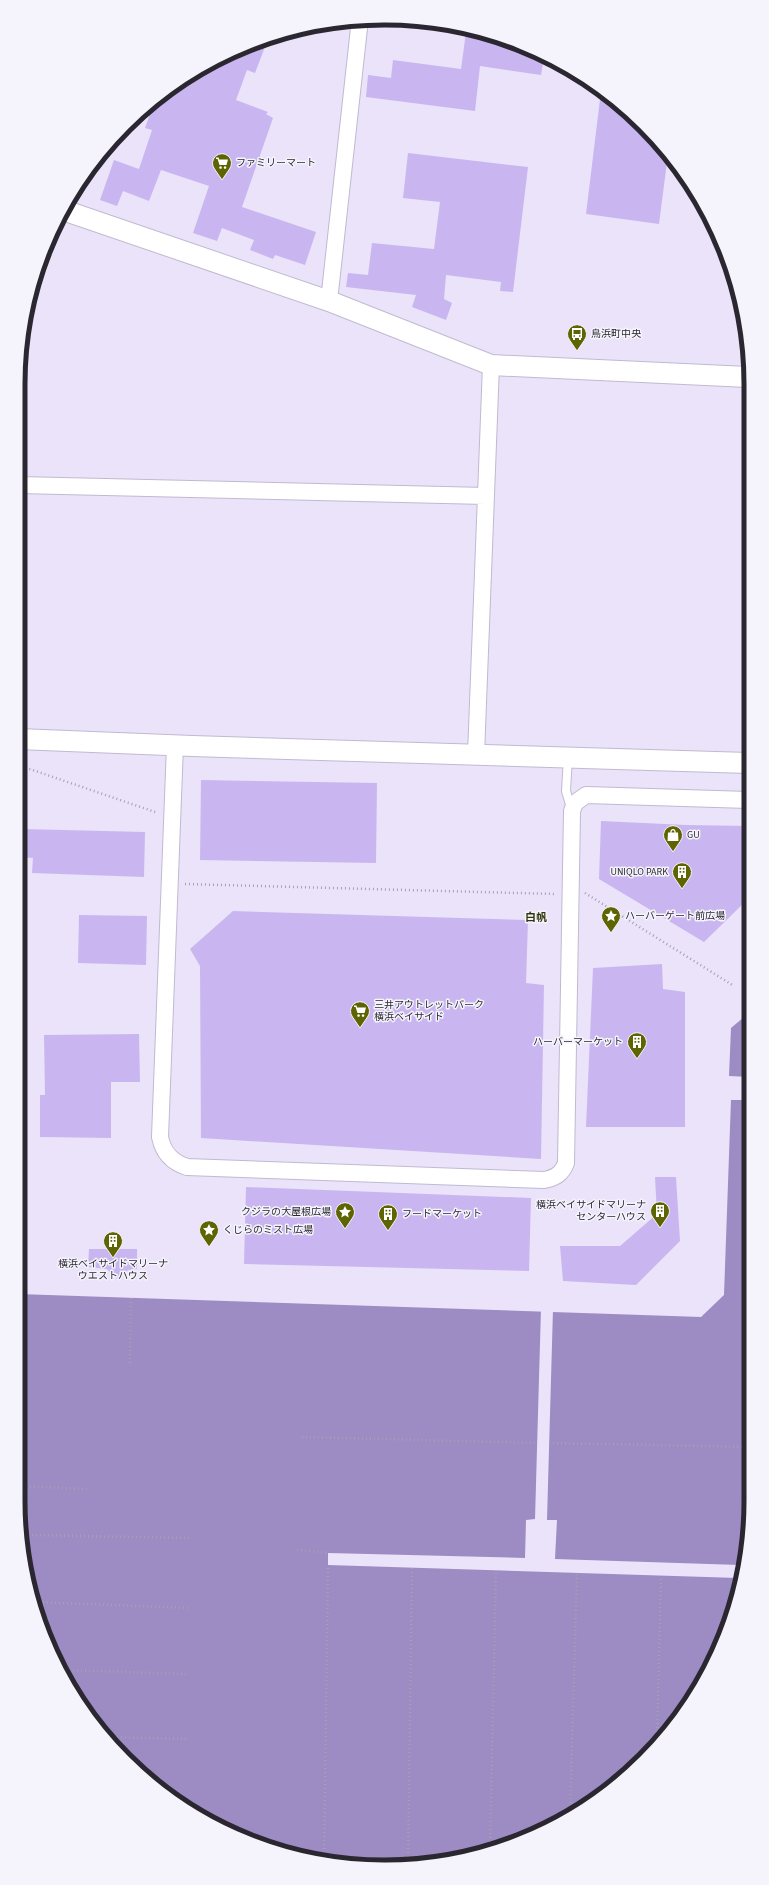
<svg xmlns="http://www.w3.org/2000/svg" width="769" height="1885" viewBox="0 0 769 1885" font-family="'Source Sans 3','Noto Sans JP',sans-serif">
<rect width="100%" height="100%" fill="#eae3fa"/>
<path fill="#9d8bc3" d="M 750,1012 L 750,1077 L 729,1076 L 731,1028 Z
M 731,1100 L 750,1100 L 751,1500 L 732,1618 L 675,1724 L 588,1805 L 525,1839 L 456,1860 L 336,1864 L 267,1848 L 201,1818 L 109,1742 L 67,1684 L 38,1619 L 18,1500 L 18,1294 L 701,1317 L 724,1295 Z"/>
<path fill="#eae3fa" d="M 541,1308 L 553,1309 L 547,1520 L 557,1520 L 555,1559 L 740,1565 L 738,1578 L 328,1565 L 328,1553 L 525,1558 L 526,1520 L 535,1519 Z"/>
<path fill="#c9b6f0" d="M 466,32 L 502,37 L 544,58 L 541,75 L 480,66 L 475,111 L 366,97 L 368,75 L 391,78 L 393,60 L 461,69 Z
M 268,39 L 255,73 L 247,70 L 236,100 L 268,112 L 266,114 L 273,118 L 242,207 L 316,232 L 305,265 L 275,255 L 273,259 L 250,250 L 254,240 L 222,228 L 217,241 L 193,233 L 209,186 L 161,170 L 149,201 L 123,191 L 117,206 L 100,200 L 114,160 L 139,169 L 152,130 L 145,128 L 155,100 L 161,94 L 222,56 Z
M 601,91 L 660,143 L 668,154 L 659,224 L 586,214 Z
M 408,153 L 528,167 L 513,292 L 500,291 L 501,282 L 446,275 L 444,299 L 452,303 L 446,320 L 412,307 L 416,295 L 346,287 L 348,273 L 368,275 L 372,243 L 434,249 L 440,202 L 403,198 Z
M 201,780 L 377,783 L 376,863 L 200,860 Z
M 601,821 L 686,825 L 749,826 L 749,898 L 704,942 L 599,879 Z
M 22,829 L 145,832 L 144,877 L 32,873 L 33,858 L 22,857 Z
M 233,911 L 528,920 L 526,983 L 544,985 L 541,1159 L 201,1138 L 200,966 L 190,949 Z
M 79,915 L 147,916 L 146,965 L 78,963 Z
M 662,964 L 663,989 L 685,992 L 685,1127 L 586,1127 L 593,968 Z
M 139,1034 L 140,1082 L 111,1082 L 111,1138 L 40,1137 L 40,1095 L 45,1095 L 44,1035 Z
M 655,1177 L 676,1177 L 680,1241 L 636,1285 L 563,1281 L 560,1246 L 620,1246 L 657,1214 Z
M 246,1187 L 531,1198 L 529,1271 L 244,1264 Z
M 89,1249 L 137,1249 L 137,1269 L 128,1270 L 117,1279 L 107,1269 L 88,1267 Z"/>
<g fill="none" stroke-linecap="round" stroke-linejoin="round">
<defs>
<path id="service" d="M 568,757 L 566,791 L 571,808"/>
<path id="minor" d="M 329,301 L 360,19
M 18,485 L 486,496
M 175,745 L 160,1137 C 163,1152 171,1162 187,1167 L 544,1180 C 555,1178 562,1174 566,1163 L 572,811 L 575,803 L 586,795 L 749,800
M 476,755 L 491,365"/>
<path id="tertiary" d="M 63,210 L 329,301 L 491,365 L 748,377
M 18,739 L 192,746 L 749,763"/>
</defs>
<use href="#service" stroke="#c0bad0" stroke-width="10"/>
<use href="#minor" stroke="#c0bad0" stroke-width="18"/>
<use href="#tertiary" stroke="#c0bad0" stroke-width="22"/>
<path stroke="#a5a0b2" stroke-width="2.5" stroke-dasharray="1 3" stroke-linecap="butt" d="M 18,765 L 158,813
M 185,884 L 555,894
M 585,893 L 734,986
M 130,1363 L 131,1297
M 302,1437 L 537,1443
M 549,1443 L 751,1447
M 18,1486 L 87,1489
M 24,1535 L 191,1538
M 297,1550 L 328,1553
M 35,1602 L 189,1608
M 61,1670 L 187,1674
M 105,1737 L 186,1739
M 657,1740 L 661,1576
M 570,1815 L 577,1573
M 490,1850 L 496,1571
M 324,1861 L 328,1565
M 408,1861 L 412,1568"/>
<use href="#service" stroke="#fff" stroke-width="8"/>
<use href="#minor" stroke="#fff" stroke-width="16"/>
<use href="#tertiary" stroke="#fff" stroke-width="20"/>
</g>
<defs>
<symbol id="supermarket-pin" viewBox="-11 -11 22 30"><path d="M0 17L-7.5 6A9.5 9.5 0 1 1 7.5 6Z" fill="#5d6401" stroke="#f5f3fc"/><path d="M-6-5.5h2.5l.6 2H6L4.5 2H-2.5L-4.4-4H-6ZM-1.5 3.2a1.3 1.3 0 1 0 .1 0ZM3 3.2a1.3 1.3 0 1 0 .1 0Z" fill="#fff"/></symbol>
<symbol id="bus-pin" viewBox="-11 -11 22 30"><path d="M0 17L-7.5 6A9.5 9.5 0 1 1 7.5 6Z" fill="#5d6401" stroke="#f5f3fc"/><path d="M-5-6H5V4H4V6H2V4H-2V6H-4V4H-5ZM-3.5-4V0h7V-4ZM-3.5 1.2v1.5H-2V1.2ZM2 1.2v1.5H3.5V1.2Z" fill="#fff"/></symbol>
<symbol id="shop-pin" viewBox="-11 -11 22 30"><path d="M0 17L-7.5 6A9.5 9.5 0 1 1 7.5 6Z" fill="#5d6401" stroke="#f5f3fc"/><path d="M-5-2.5h2.3a2.7 3.5 0 0 1 5.4 0H5L5.5 6h-11ZM-1.5-2.5h3a1.5 2.3 0 0 0-3 0Z" fill="#fff"/></symbol>
<symbol id="building-pin" viewBox="-11 -11 22 30"><path d="M0 17L-7.5 6A9.5 9.5 0 1 1 7.5 6Z" fill="#5d6401" stroke="#f5f3fc"/><path d="M-4-6H4V6H1V3H-1V6H-4ZM-2.5-4.3h1.7v1.8h-1.7ZM.8-4.3h1.7v1.8H.8ZM-2.5-1h1.7V.8h-1.7ZM.8-1h1.7V.8H.8Z" fill="#fff"/></symbol>
<symbol id="sight-pin" viewBox="-11 -11 22 30"><path d="M0 17L-7.5 6A9.5 9.5 0 1 1 7.5 6Z" fill="#5d6401" stroke="#f5f3fc"/><path d="M0-6L1.8-2.2L6-1.7L2.9 1.2L3.7 5.4L0 3.3L-3.7 5.4L-2.9 1.2L-6-1.7L-1.8-2.2Z" fill="#fff"/></symbol>
</defs>
<g fill-rule="evenodd">
<use href="#supermarket-pin" x="211" y="152" width="22" height="30"/>
<use href="#bus-pin" x="566" y="323" width="22" height="30"/>
<use href="#shop-pin" x="662" y="824" width="22" height="30"/>
<use href="#building-pin" x="671" y="861" width="22" height="30"/>
<use href="#sight-pin" x="600" y="905" width="22" height="30"/>
<use href="#supermarket-pin" x="349" y="1000" width="22" height="30"/>
<use href="#building-pin" x="626" y="1031" width="22" height="30"/>
<use href="#building-pin" x="649" y="1200" width="22" height="30"/>
<use href="#sight-pin" x="334" y="1201" width="22" height="30"/>
<use href="#building-pin" x="377" y="1203" width="22" height="30"/>
<use href="#sight-pin" x="198" y="1219" width="22" height="30"/>
<use href="#building-pin" x="102" y="1230" width="22" height="30"/>
</g>
<g text-anchor="middle" dominant-baseline="central" stroke-width="3" stroke-linejoin="round" paint-order="stroke">
<g font-size="10" fill="#2a2730" stroke="#f5f3fc" text-anchor="start">
<text x="236" y="163">ファミリーマート</text>
<text x="591" y="334">鳥浜町中央</text>
<text x="687" y="835">GU</text>
<text x="668" y="872" text-anchor="end">UNIQLO PARK</text>
<text x="625" y="916">ハーバーゲート前広場</text>
<text x="374" y="1005">三井アウトレットパーク<tspan x="374" dy="12">横浜ベイサイド</tspan></text>
<text x="623" y="1042" text-anchor="end">ハーバーマーケット</text>
<text x="646" y="1205" text-anchor="end">横浜ベイサイドマリーナ<tspan x="646" dy="12">センターハウス</tspan></text>
<text x="331" y="1212" text-anchor="end">クジラの大屋根広場</text>
<text x="402" y="1214">フードマーケット</text>
<text x="223" y="1230">くじらのミスト広場</text>
<text x="113" y="1264" text-anchor="middle">横浜ベイサイドマリーナ<tspan x="113" dy="12">ウエストハウス</tspan></text>
</g>
<g font-size="11" font-weight="bold" fill="#31350c" stroke="#f5f3fc">
<text x="536" y="917">白帆</text>
</g>
</g>
<path d="M0 0H769V1885H0ZM384 25H385A359 359 0 0 1 744 384V1501A359 359 0 0 1 385 1860H384A359 359 0 0 1 25 1501V384A359 359 0 0 1 384 25Z" fill="#f5f3fc" fill-rule="evenodd"/>
<path fill="none" stroke="#2a2730" stroke-width="5" d="M384 25H385A359 359 0 0 1 744 384V1501A359 359 0 0 1 385 1860H384A359 359 0 0 1 25 1501V384A359 359 0 0 1 384 25Z"/>
</svg>
